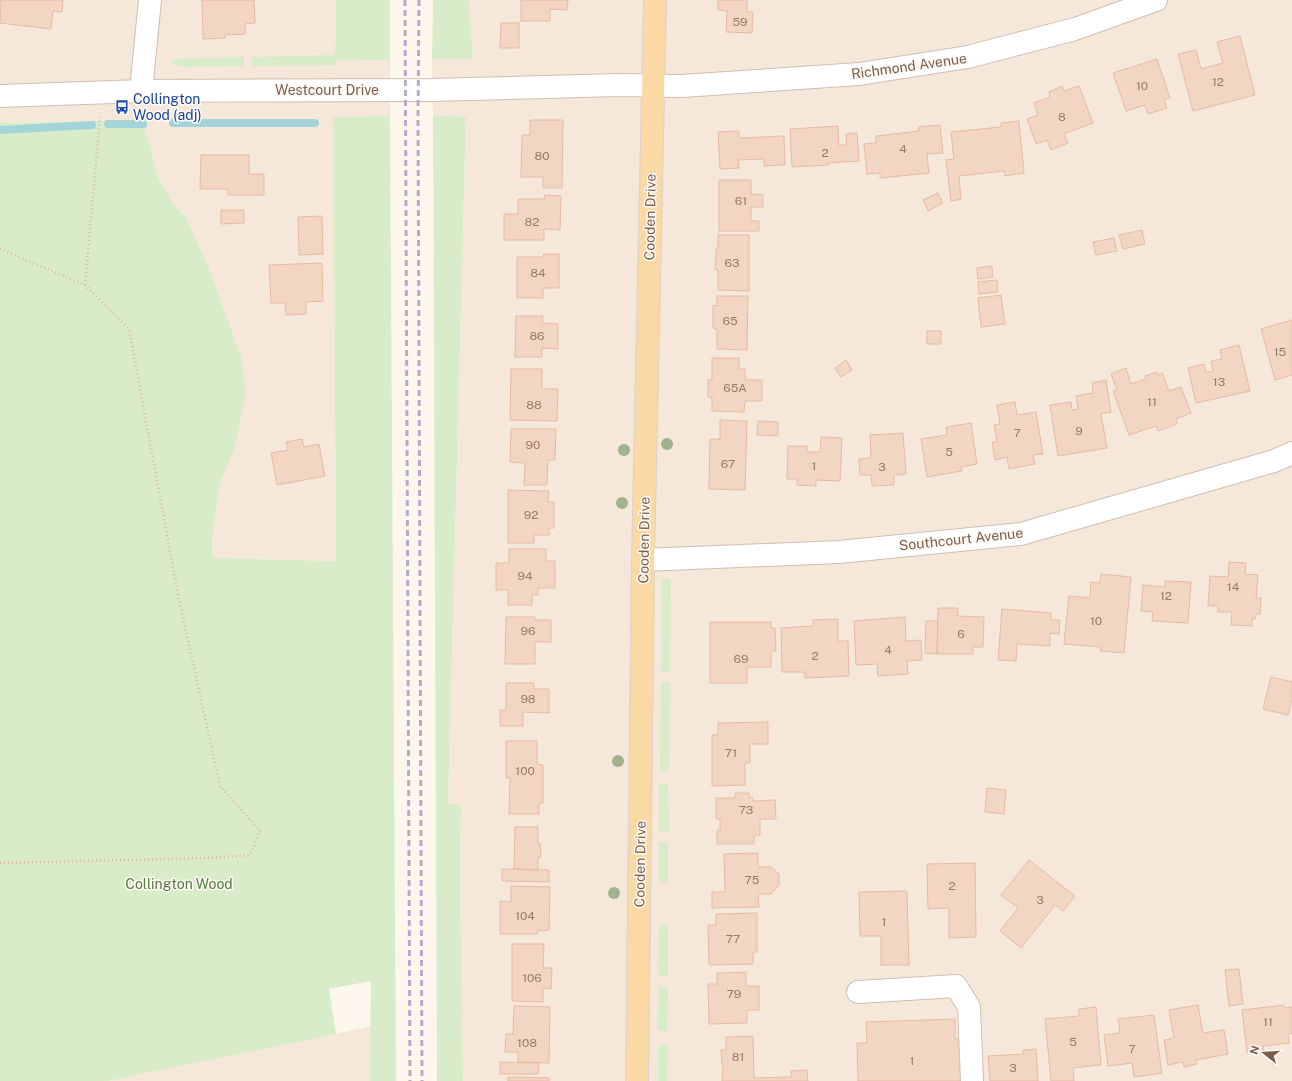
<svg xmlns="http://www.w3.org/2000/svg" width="1292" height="1081" viewBox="0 0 1292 1081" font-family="'Public Sans',sans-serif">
<rect width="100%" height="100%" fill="#fdf6ec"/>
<path fill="#f5e8da" d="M 0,0 L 336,0 L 335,61 L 390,60 L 390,116 L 333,117 L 336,561 L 213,558 L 212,543 L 219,485 L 234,450 L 241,356 L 208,266 L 186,217 L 174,205 L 160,181 L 155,167 L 150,145 L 142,120 L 0,123 Z
M 469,0 L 1292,0 L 1292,1081 L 463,1081 L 460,882 L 461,805 L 448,805 L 466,117 L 433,115 L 432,59 L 473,59 Z
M 371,1026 L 370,1081 L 108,1081 L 269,1048 Z"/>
<path fill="#d8ecc9" d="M 336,0 L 390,0 L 390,60 L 335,61 L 336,65 L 252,66 L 251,57 L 335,55 Z
M 433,0 L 469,0 L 473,59 L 432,59 Z
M 244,57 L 244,66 L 185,67 L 171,63 L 173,59 Z
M 433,115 L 466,117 L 448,804 L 461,804 L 460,882 L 463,1081 L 437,1081 Z
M 390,116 L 396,1081 L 370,1081 L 371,981 L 329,989 L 336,1034 L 269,1048 L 108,1081 L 0,1081 L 0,123 L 142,120 L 150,145 L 155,167 L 160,181 L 174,205 L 186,217 L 208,266 L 241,356 L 246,394 L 234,450 L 219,485 L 212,543 L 213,558 L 336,561 L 333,117 Z
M 662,579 L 671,579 L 670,672 L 661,672 Z
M 661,682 L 670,682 L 669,771 L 660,771 Z
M 659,783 L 668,783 L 669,832 L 659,831 Z
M 659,842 L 668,842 L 668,883 L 659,881 Z
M 659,925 L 668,926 L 668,977 L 658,975 Z
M 659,987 L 668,987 L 667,1033 L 657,1029 Z
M 668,1044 L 667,1081 L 658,1081 L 658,1045 Z"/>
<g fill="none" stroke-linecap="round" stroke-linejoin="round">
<path stroke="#a5d3da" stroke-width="8" d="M 173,123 L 315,123
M 108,124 L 143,124
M 0,130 L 92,125"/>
</g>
<path fill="#f3d5c3" stroke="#e6bba3" d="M 1,0 L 63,0 L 62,12 L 53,11 L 51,29 L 0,23 Z
M 202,0 L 254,0 L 255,23 L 245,24 L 245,34 L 225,35 L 225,38 L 203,39 Z
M 521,0 L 568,0 L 567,10 L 550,9 L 550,21 L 521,21 Z
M 718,0 L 747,0 L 747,12 L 753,12 L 752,33 L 726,32 L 727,11 L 718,10 Z
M 501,23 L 519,23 L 519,48 L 500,48 Z
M 1240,36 L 1255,95 L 1193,111 L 1178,54 L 1196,50 L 1201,69 L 1223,63 L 1217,42 Z
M 1157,59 L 1170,98 L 1164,100 L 1167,108 L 1148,114 L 1145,105 L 1126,111 L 1113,73 Z
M 1062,86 L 1064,91 L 1079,86 L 1093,123 L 1064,134 L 1068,143 L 1051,150 L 1047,140 L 1036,144 L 1027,119 L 1038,115 L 1034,103 L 1050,97 L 1049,92 Z
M 530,120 L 563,120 L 562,188 L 543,188 L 543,177 L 521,177 L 522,135 L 530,135 Z
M 1019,121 L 1024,173 L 1005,176 L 1004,171 L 959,176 L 961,199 L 951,201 L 946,160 L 954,159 L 951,132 L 1001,127 L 1001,123 Z
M 940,125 L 943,153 L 927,154 L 929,173 L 880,178 L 880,173 L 867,174 L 864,144 L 876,143 L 876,136 L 919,131 L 919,127 Z
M 838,126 L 839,145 L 847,145 L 846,134 L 857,133 L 859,161 L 829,163 L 829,165 L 792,167 L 790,129 Z
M 739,131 L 739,138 L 784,136 L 785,165 L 764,166 L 764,159 L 738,160 L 739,168 L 720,169 L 718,132 Z
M 201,155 L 249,155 L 249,174 L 264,174 L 264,195 L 228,195 L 228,189 L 200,189 Z
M 719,180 L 751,180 L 751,194 L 763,195 L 763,207 L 751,207 L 751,221 L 759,221 L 759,231 L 719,231 Z
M 938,193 L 943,203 L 928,211 L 923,200 Z
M 544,195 L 561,196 L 560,230 L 544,229 L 544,240 L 504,240 L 504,214 L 518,214 L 518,199 L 545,199 Z
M 221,210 L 244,210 L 244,223 L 221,224 Z
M 322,216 L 323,254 L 299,255 L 298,217 Z
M 1142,230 L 1145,244 L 1123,249 L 1119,235 Z
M 718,235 L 749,235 L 749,291 L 718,290 L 718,270 L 715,270 L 716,256 L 716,248 L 718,248 Z
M 1114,238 L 1117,251 L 1096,255 L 1093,242 Z
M 544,254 L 559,254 L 559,288 L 543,288 L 543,298 L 517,298 L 517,257 L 543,257 Z
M 322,263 L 323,301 L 306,302 L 306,314 L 286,315 L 285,303 L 271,303 L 269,265 Z
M 992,266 L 993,277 L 978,279 L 977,268 Z
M 997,280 L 998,292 L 979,294 L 978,282 Z
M 1001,295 L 1005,324 L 981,327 L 978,298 Z
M 717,296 L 748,296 L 747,350 L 717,349 L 717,329 L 713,328 L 713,305 L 717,306 Z
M 516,316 L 543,316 L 542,323 L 558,324 L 558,349 L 542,348 L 542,357 L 515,357 Z
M 1292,320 L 1292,375 L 1275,380 L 1261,329 Z
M 927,331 L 941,331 L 941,344 L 927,344 Z
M 1239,345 L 1250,391 L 1196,403 L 1188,368 L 1204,364 L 1206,373 L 1213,371 L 1211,361 L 1222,359 L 1220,350 Z
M 712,358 L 739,358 L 739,369 L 745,369 L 745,380 L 762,380 L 762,401 L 745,401 L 744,412 L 712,411 L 712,397 L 708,397 L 708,380 L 712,380 Z
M 846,360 L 852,370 L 841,377 L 835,368 Z
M 1126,368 L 1131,384 L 1146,379 L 1145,376 L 1157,372 L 1158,375 L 1162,373 L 1169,391 L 1181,387 L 1191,413 L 1176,419 L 1177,424 L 1158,431 L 1156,426 L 1129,435 L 1113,391 L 1117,390 L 1111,374 Z
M 511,369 L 542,369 L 542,389 L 558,389 L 557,421 L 510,420 Z
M 1106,380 L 1111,412 L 1101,414 L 1107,448 L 1058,456 L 1050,405 L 1071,402 L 1072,410 L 1078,409 L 1076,396 L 1093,393 L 1092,383 Z
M 1015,402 L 1017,415 L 1036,412 L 1043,454 L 1033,455 L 1035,464 L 1009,469 L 1007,457 L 995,460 L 992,442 L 997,442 L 994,425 L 1000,424 L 997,405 Z
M 720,420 L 747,421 L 745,490 L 709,489 L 710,439 L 720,439 Z
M 758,421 L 778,422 L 778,436 L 757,435 Z
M 971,423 L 977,464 L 961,467 L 962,471 L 927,477 L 921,439 L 947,435 L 946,427 Z
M 511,429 L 556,429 L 555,460 L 548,460 L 547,485 L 524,485 L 525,463 L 510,462 Z
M 903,433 L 906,474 L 894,475 L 894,485 L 872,486 L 871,475 L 860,475 L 859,459 L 871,458 L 870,435 Z
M 821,437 L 842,438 L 840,481 L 816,480 L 816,486 L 797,485 L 797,479 L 787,479 L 788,446 L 807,446 L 807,452 L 820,452 Z
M 302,439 L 304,447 L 319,444 L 325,476 L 277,485 L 271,453 L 288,450 L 286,442 Z
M 508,490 L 549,491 L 548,502 L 554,502 L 554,528 L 549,528 L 549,535 L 534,535 L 534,543 L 508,543 Z
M 509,549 L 546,549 L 546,561 L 555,561 L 555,588 L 538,588 L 538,595 L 532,595 L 532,605 L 508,605 L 508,590 L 496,590 L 496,563 L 509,563 Z
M 1229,562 L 1246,563 L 1245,574 L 1258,575 L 1256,598 L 1261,598 L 1260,614 L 1256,614 L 1255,619 L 1252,619 L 1252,626 L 1231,625 L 1232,612 L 1218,612 L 1218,606 L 1208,606 L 1210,576 L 1228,577 Z
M 1101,574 L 1131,577 L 1124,653 L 1100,651 L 1101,647 L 1064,644 L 1069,596 L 1090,598 L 1091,582 L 1100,583 Z
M 1165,581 L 1191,582 L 1188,623 L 1152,621 L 1153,612 L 1141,611 L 1143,585 L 1165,587 Z
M 938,608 L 958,608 L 958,616 L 984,617 L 983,647 L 973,647 L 973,654 L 937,654 Z
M 1002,609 L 1051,613 L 1051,620 L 1060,620 L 1059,634 L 1050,633 L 1050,646 L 1017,644 L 1016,661 L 998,660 Z
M 506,617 L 535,617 L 535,620 L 551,620 L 551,642 L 535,642 L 535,664 L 505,664 Z
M 905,617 L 906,641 L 921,640 L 922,660 L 907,661 L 908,674 L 878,676 L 877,664 L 856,665 L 854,621 Z
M 838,619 L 838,641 L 848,641 L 849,676 L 805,678 L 804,672 L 782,672 L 781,628 L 813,626 L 813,620 Z
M 926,621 L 938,621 L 937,654 L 925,653 Z
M 710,622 L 771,622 L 771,628 L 775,628 L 776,651 L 771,651 L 771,667 L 747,667 L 747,683 L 710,683 Z
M 1271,677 L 1292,682 L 1292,699 L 1288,715 L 1263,709 Z
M 506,683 L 534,683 L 534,689 L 549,689 L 549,713 L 523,712 L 523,726 L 500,726 L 500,710 L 506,710 Z
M 768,722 L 768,744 L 750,744 L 750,763 L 745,763 L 745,785 L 712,786 L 712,735 L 718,735 L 718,723 Z
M 506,741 L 537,741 L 537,764 L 543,765 L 543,803 L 539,803 L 539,814 L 509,814 L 510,778 L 506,778 Z
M 987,788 L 1006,790 L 1004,814 L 985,812 Z
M 735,793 L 749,793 L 749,797 L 753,798 L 753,801 L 775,800 L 776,819 L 760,819 L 760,835 L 754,835 L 754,844 L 717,844 L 717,830 L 720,830 L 720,819 L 716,819 L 716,798 L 735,798 Z
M 515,827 L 538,827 L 538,843 L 540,843 L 541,857 L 538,857 L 538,870 L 514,869 Z
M 758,853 L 758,867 L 771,867 L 779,874 L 779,885 L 771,894 L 758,894 L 759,907 L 712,908 L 712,892 L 725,892 L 724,854 Z
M 1029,860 L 1075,896 L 1063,911 L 1055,905 L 1021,948 L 1000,931 L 1018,908 L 1001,895 Z
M 975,863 L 976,937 L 949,938 L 949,908 L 928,909 L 927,864 Z
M 502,869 L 549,870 L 549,882 L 502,881 Z
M 511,886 L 550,887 L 549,930 L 537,931 L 537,934 L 500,934 L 500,901 L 511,902 Z
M 907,891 L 909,965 L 881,965 L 881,936 L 860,936 L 859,892 Z
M 757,913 L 757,952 L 753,952 L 753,964 L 709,965 L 708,925 L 716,925 L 716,914 Z
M 512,944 L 544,944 L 543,968 L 552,968 L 551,989 L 543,988 L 543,1002 L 512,1001 Z
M 1239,969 L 1243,1004 L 1229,1006 L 1225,970 Z
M 746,972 L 746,986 L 759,986 L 759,1010 L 747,1010 L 747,1023 L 709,1024 L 708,984 L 717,984 L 717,973 Z
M 1198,1005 L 1203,1033 L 1224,1030 L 1228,1054 L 1196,1060 L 1197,1064 L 1184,1067 L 1183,1062 L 1168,1065 L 1164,1040 L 1174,1038 L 1169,1010 Z
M 1284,1005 L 1284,1008 L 1292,1007 L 1292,1033 L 1288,1034 L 1289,1043 L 1263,1046 L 1264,1051 L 1247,1053 L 1242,1010 Z
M 514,1006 L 550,1007 L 549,1063 L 518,1062 L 518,1052 L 505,1052 L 506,1034 L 513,1034 Z
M 1096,1007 L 1101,1065 L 1073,1068 L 1074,1081 L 1051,1081 L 1045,1019 L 1079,1016 L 1079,1009 Z
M 1154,1015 L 1162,1073 L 1134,1077 L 1132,1063 L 1108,1066 L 1104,1035 L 1120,1033 L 1118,1019 Z
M 955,1019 L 955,1039 L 965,1039 L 967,1080 L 957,1081 L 858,1081 L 857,1043 L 867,1043 L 866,1022 Z
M 753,1036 L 754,1078 L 791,1077 L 791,1071 L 807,1070 L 808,1081 L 722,1081 L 723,1064 L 722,1064 L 721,1050 L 726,1050 L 726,1037 Z
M 1036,1049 L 1038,1081 L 990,1081 L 988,1056 L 1024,1054 L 1023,1050 Z
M 500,1062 L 539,1063 L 538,1074 L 500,1074 Z
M 508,1077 L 549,1078 L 549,1081 L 508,1081 Z"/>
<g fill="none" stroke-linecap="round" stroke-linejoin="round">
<defs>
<path id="minor" d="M 141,91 L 150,0
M 0,96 L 141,91 L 431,90 L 619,85 L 682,86 L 859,74 L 968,57 L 1075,29 L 1156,0
M 643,560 L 839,552 L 1021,534 L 1274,461 L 1292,453
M 858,992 L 956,986 L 969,1007 L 972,1081"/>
<path id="major" d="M 637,1081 L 643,560 L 655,0"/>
</defs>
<use href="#minor" stroke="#d1beb0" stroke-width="24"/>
<use href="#major" stroke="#dad1cd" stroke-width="24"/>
<path stroke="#d9b8a5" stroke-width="2.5" stroke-dasharray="1 3" stroke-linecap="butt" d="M 0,249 L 85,285 L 129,329 L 178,595 L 220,786 L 260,831 L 250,855 L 207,858 L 0,863
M 85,285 L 100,117"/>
<use href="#minor" stroke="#fff" stroke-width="22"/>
<use href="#major" stroke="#fbd9a5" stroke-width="22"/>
<path stroke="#b9a8c9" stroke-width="3" stroke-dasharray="6 4" stroke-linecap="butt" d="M 405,0 L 410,1081
M 419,0 L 418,116 L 422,1081"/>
</g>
<g fill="#a0b28e">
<circle cx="667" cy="444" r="6"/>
<circle cx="624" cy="450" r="6"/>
<circle cx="622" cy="503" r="6"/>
<circle cx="618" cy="761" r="6"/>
<circle cx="614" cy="893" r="6"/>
</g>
<defs>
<symbol id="bus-bare" viewBox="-9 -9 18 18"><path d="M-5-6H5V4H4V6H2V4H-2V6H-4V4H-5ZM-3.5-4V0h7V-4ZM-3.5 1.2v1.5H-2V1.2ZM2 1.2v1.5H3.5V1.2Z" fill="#1a4fb4" stroke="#fffaf3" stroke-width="2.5" paint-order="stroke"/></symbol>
</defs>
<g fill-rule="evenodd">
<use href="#bus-bare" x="112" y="97" width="20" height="20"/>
</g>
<g text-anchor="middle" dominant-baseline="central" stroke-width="3" stroke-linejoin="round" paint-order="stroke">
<g font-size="12" fill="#987a6a">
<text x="740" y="22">59</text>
<text x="1218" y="82">12</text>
<text x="1142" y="86">10</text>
<text x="1062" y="117">8</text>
<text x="903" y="149">4</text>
<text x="825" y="153">2</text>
<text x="542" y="156">80</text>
<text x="741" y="201">61</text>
<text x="532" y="222">82</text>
<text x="732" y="263">63</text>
<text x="538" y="273">84</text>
<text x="730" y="321">65</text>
<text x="537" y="336">86</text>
<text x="1280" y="352">15</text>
<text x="1219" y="382">13</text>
<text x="735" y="388">65A</text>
<text x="1152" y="402">11</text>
<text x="534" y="405">88</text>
<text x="1079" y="431">9</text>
<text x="1017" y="433">7</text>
<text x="533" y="445">90</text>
<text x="949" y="452">5</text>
<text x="728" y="464">67</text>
<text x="814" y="466">1</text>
<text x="882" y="467">3</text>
<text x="531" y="515">92</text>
<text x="525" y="576">94</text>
<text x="1233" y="587">14</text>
<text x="1166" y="596">12</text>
<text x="1096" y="621">10</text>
<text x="528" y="631">96</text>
<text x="961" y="634">6</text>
<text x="888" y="650">4</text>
<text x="815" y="656">2</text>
<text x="741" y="659">69</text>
<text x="528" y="699">98</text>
<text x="731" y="753">71</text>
<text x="525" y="771">100</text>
<text x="746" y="810">73</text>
<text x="752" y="880">75</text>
<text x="952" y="886">2</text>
<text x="1040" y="900">3</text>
<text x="525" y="916">104</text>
<text x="884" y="922">1</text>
<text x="733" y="939">77</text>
<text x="532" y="978">106</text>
<text x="734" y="994">79</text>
<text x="1268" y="1022">11</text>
<text x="1073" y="1042">5</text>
<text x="527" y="1043">108</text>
<text x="1132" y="1049">7</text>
<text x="738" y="1057">81</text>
<text x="912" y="1061">1</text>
<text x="1013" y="1068">3</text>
</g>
<g font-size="14" fill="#7a5c4d" stroke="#fffaf3">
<text transform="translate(909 66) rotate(-8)">Richmond Avenue</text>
<text x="327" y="90">Westcourt Drive</text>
<text transform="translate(650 217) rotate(-89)">Cooden Drive</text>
<text transform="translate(961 539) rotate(-6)">Southcourt Avenue</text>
<text transform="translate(644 540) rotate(-89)">Cooden Drive</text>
<text transform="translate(640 864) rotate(-89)">Cooden Drive</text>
</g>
<g font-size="14" fill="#164399" stroke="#fffaf3" text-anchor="start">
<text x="133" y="99">Collington<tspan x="133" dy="16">Wood (adj)</tspan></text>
</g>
<g font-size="14" fill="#537a41" stroke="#fffaf3">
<text x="179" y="884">Collington Wood</text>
</g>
</g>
<g transform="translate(1264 1053) rotate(287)" stroke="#fffaf3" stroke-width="3" paint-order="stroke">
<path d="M0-3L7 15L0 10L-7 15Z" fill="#7a5c4d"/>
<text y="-6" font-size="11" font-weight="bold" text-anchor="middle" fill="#7a5c4d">N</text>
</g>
</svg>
